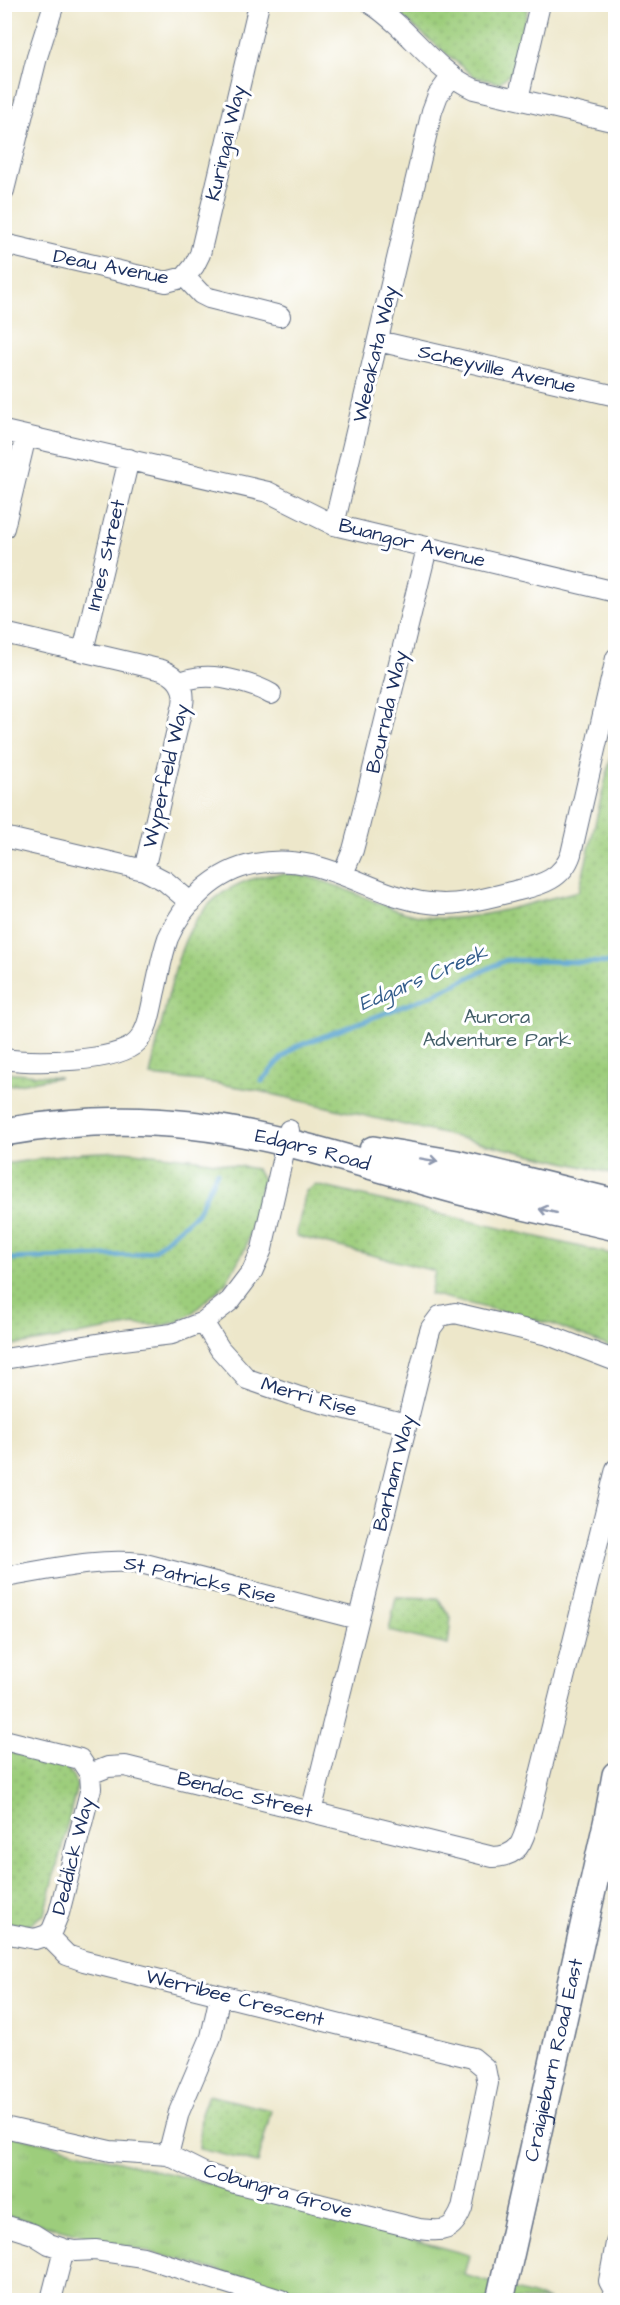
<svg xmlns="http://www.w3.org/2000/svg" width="620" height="2305" viewBox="0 0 620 2305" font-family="'Architects Daughter',sans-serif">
<defs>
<pattern id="grass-tufts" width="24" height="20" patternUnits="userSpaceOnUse" patternTransform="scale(1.5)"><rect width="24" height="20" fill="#9dcd7c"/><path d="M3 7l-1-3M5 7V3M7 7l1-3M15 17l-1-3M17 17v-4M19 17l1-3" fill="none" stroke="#87b06e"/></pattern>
<pattern id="park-dots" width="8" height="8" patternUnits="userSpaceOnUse" patternTransform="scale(1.5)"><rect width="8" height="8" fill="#9dcd7c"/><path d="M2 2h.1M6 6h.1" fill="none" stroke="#87b06e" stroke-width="1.8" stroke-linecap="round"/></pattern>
</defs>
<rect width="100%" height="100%" fill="#fff"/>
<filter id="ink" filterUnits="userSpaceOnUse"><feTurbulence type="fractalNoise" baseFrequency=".0167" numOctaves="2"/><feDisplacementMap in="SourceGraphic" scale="12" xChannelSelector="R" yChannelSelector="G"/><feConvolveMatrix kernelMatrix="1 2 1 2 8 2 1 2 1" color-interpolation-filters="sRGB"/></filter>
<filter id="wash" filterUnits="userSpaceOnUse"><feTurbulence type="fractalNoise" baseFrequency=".008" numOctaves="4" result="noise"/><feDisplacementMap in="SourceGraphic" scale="24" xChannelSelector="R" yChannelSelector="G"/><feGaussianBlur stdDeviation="1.35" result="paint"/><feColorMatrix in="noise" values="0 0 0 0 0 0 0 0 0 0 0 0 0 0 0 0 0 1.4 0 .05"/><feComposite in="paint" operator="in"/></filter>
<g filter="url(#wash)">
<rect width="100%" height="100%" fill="#ede7ca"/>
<path fill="url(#grass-tufts)" stroke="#5c7e6d" stroke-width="1.5" d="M 4,2133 L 200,2181 L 469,2255 L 464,2275 L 549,2300 L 316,2300 L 196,2264 L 5,2215 Z"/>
<path fill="url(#park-dots)" stroke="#5c7e6d" stroke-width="1.5" d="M 401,5 L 529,5 L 512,72 L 499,83 L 473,76 L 398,13 Z
M 615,740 L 615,1174 L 250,1089 L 201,1081 L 150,1076 C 155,1051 161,1026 167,1001 C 180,948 191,900 249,880 C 269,873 291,872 312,878 C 353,888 390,914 432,918 C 475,922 537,901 579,891 Z
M 5,1072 L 60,1077 L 5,1086 Z
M 123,1151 L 191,1158 L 256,1169 L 263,1179 L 246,1247 L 225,1284 L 191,1314 L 178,1322 L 165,1325 L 135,1325 L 5,1347 L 5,1164 L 81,1153 Z
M 316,1185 L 615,1255 L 615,1349 L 552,1324 L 430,1294 L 435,1271 L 296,1236 L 306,1191 Z
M 396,1597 L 438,1598 L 451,1618 L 448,1645 L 389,1631 Z
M 4,1751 L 66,1764 L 77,1786 L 45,1914 L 25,1927 L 5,1922 Z
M 208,2095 L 271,2110 L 258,2163 L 199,2149 L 201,2114 Z"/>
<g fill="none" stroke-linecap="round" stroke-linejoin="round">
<path stroke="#57a2cf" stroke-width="5" d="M 262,1081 L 281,1059 L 295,1047 L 430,996 L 506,960 L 616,963
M 4,1259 L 134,1255 L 154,1250 L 197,1213 L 217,1172"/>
</g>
</g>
<g filter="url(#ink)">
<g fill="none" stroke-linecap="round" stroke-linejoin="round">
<defs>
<path id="street" d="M 371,4 C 382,10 392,20 401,28 C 423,49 445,76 474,89 L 616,122
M 518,99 L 540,4
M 4,190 L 37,57 L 54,4
M 4,244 L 166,282 L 185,277 L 201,294 L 209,298 L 280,316
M 185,277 L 194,266 L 200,254 L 259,4
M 378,341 L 616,396
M 4,431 L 268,492 L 334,525 L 616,592
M 334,525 L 432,111 L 438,95 L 452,76
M 4,528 L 26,436
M 4,633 L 162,670 C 177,676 186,687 183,704 L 144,870
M 83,651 L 129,459
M 179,682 C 187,680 195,677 202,677 C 221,675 256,685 271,694
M 4,837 L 144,870 L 165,881 L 191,903
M 343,874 L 353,850 L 358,831 L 427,548
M 4,1059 C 33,1063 117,1063 137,1042 C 149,1029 151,1008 155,991 C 159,974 162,955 168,938 C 183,903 216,871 254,864 C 324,850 367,896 429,903 C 459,907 490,897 519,890 C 542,885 563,878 571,854 L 616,658
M 203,1322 L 220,1349 L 247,1379 L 299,1397 L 406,1424
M 4,1359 L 115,1341 L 172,1334 L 203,1322 L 230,1301 L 252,1272 L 262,1249 L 289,1130
M 4,1577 C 50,1570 95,1558 141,1563 L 358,1619
M 4,1740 L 80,1759 L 90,1774 L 108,1767 L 125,1766 L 493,1857 C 522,1856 523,1839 530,1815 L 616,1469
M 311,1812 L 428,1338 L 431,1328 L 440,1316 L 455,1313 L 548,1335 L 616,1361
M 4,1933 L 35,1939 L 47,1935 L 67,1955 L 84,1961 L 465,2056 L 473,2058 L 485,2068 L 488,2083 L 462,2208 C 453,2232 443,2232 419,2229 L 235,2183 L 204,2173 L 168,2155 L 110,2151 L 4,2127
M 47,1935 L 52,1930 L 59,1913 L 91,1788 L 90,1774
M 168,2155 L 179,2112 L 211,2037 L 220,1995
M 4,2225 L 33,2234 L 49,2244 L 64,2249 L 75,2251 L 95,2250 L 143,2257 L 281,2300
M 616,2243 L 609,2281 L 616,2294
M 51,2300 L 64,2249"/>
<g id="secondary">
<path id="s1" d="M 4,1132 C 66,1121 128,1118 190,1125 C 283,1135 371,1167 460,1191 C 512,1204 564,1215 616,1227"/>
<path d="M 373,1150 L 457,1164 L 616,1203"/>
<path id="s2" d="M 500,2300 L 608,1819 L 616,1775"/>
</g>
</defs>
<use href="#street" stroke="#646f84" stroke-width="22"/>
<use href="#secondary" stroke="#646f84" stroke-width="30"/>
<use href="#street" stroke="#fff" stroke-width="20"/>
<use href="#secondary" stroke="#fff" stroke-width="27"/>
</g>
<defs><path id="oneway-shaft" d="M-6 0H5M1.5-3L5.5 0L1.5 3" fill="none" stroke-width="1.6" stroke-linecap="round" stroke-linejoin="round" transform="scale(1.5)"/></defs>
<g stroke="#8d97ae">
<use href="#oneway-shaft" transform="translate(429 1160) rotate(10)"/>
<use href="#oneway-shaft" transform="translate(548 1211) rotate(-167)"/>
</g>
</g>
<g text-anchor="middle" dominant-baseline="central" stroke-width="6" stroke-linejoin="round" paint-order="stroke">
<g font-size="20" fill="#1b2f5e" stroke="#fff">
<text transform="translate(226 143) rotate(-77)">Kuringai Way</text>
<text transform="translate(111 267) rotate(11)">Deau Avenue</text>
<text transform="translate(375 354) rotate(-77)">Weeakata Way</text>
<text transform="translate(497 369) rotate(13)">Scheyville Avenue</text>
<text transform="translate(412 543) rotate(14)">Buangor Avenue</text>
<text transform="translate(106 555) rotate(-77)">Innes Street</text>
<text transform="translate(387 712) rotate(-77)">Bournda Way</text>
<text transform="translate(166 776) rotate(-77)">Wyperfeld Way</text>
<text stroke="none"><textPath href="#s1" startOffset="312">Edgars Road</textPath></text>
<text transform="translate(309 1397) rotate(16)">Merri Rise</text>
<text transform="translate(394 1473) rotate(-76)">Barham Way</text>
<text transform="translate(200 1580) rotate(13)">St Patricks Rise</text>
<text transform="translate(245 1795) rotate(14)">Bendoc Street</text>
<text transform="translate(73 1856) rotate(-76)">Deddick Way</text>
<text transform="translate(235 1998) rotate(14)">Werribee Crescent</text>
<text stroke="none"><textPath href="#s2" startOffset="246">Craigieburn Road East</textPath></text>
<text transform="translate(278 2191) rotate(16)">Cobungra Grove</text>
</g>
<g font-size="20" fill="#425e67" stroke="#fff">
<text x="497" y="1017">Aurora<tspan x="497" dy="23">Adventure Park</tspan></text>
</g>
<g font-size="21" font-style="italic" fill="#335d8b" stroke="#fff">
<text transform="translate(423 978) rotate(-23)">Edgars Creek</text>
</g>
</g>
<rect width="620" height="2305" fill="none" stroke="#fff" stroke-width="24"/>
</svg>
